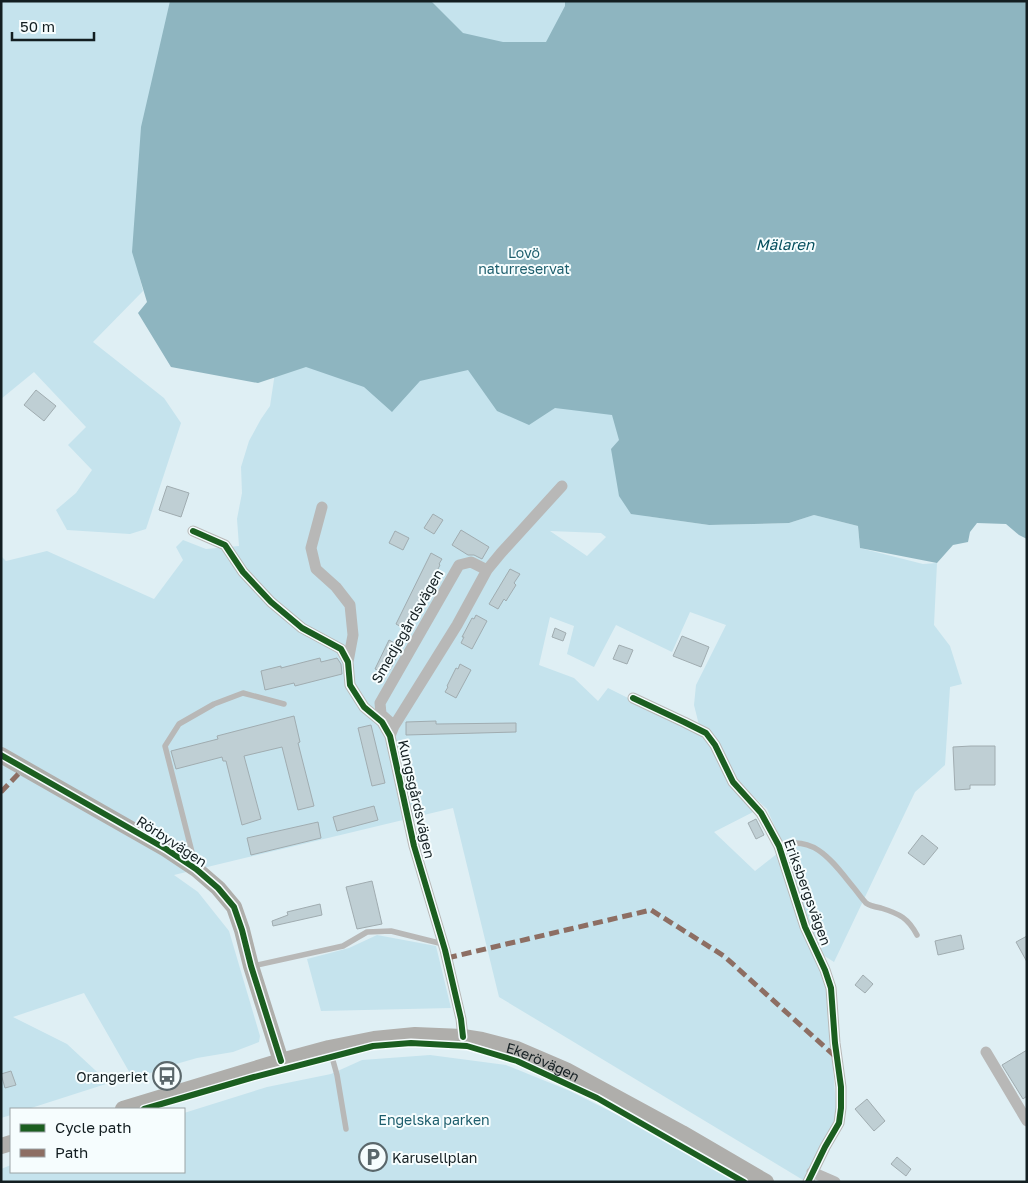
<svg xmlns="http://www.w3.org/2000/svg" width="1028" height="1183" viewBox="0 0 1028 1183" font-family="'Golos Text',sans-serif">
<rect width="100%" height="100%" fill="#dfeff4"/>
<path fill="#c5e3ed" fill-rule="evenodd" d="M 1,1 L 1027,1 L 646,516 L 709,525 L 789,523 L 814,515 L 858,526 L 860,548 L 923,564 L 937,563 L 934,625 L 950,646 L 962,684 L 950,687 L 945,765 L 915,792 L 834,962 L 823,955 L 804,908 L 783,845 L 767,809 L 744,788 L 699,725 L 694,705 L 696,685 L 726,625 L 690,612 L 672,652 L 616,625 L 594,667 L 567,654 L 574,626 L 550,617 L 539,665 L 574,678 L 598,701 L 608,688 L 698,733 L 714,749 L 757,810 L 714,832 L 755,871 L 778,853 L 827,987 L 837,1120 L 803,1180 L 499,997 L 453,808 L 174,875 L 198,892 L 229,931 L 260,1036 L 259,1042 L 233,1052 L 197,1058 L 169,1066 L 150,1073 L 135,1082 L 84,993 L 13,1017 L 67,1044 L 109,1083 L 28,1109 L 11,1109 L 11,1115 L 1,1118 L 1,556 L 6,561 L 47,551 L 154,599 L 183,560 L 176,547 L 183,540 L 206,549 L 239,546 L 237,519 L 242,493 L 241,467 L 249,441 L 261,419 L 270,406 L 279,346 L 139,275 L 143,291 L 93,342 L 164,398 L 181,423 L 146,529 L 130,534 L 67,530 L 56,510 L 76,493 L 92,470 L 68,445 L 86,427 L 34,372 L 1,399 ZM 550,531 L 601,533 L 606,537 L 587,556 Z
M 377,935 L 436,946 L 451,1008 L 321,1011 L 307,959 L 349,948 Z
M 430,1055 L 506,1065 L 570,1091 L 739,1176 L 748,1182 L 1,1182 L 1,1169 L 11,1165 L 11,1172 L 184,1172 L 184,1113 L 267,1087 L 331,1074 L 362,1060 Z"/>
<path fill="#8eb5c0" d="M 170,1 L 431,1 L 463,33 L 503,42 L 546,42 L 565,6 L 565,1 L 1027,1 L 1027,539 L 1019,535 L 1006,524 L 977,523 L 970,532 L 968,542 L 953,545 L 937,563 L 860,548 L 858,526 L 814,515 L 789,523 L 709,525 L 631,514 L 619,496 L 611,449 L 619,440 L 612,415 L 555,408 L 529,425 L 497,411 L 468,370 L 420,381 L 392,412 L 364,387 L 306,367 L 258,383 L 171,367 L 138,313 L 147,302 L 132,252 L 141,127 Z"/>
<path fill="#bfcfd4" stroke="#a0acb0" d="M 36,390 L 56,406 L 44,421 L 24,405 Z
M 167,486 L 189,493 L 181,517 L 159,510 Z
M 433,514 L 443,520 L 434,534 L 424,528 Z
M 461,530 L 489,547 L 482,559 L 474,555 L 468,555 L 452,545 Z
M 395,531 L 409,538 L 403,550 L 389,543 Z
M 431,553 L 442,559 L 439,564 L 440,565 L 431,583 L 430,583 L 421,601 L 419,607 L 420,607 L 411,626 L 410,625 L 407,630 L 396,624 Z
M 510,569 L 520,574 L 514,583 L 516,585 L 506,601 L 504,599 L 498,609 L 489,604 Z
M 476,615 L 487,621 L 472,649 L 461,643 L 464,637 L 462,637 L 472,618 L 474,619 Z
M 555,628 L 566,633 L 563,641 L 552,637 Z
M 682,636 L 709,647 L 701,667 L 673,656 Z
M 389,640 L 400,646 L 397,651 L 399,652 L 390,670 L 388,670 L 386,674 L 375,669 Z
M 619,645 L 633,650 L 627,664 L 613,659 Z
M 320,658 L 321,662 L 337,658 L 341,664 L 342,674 L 295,686 L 294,683 L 265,690 L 261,671 L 281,666 L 281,668 Z
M 460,664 L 471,670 L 456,698 L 445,692 L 448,687 L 447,686 L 456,668 L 458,669 Z
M 294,716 L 300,742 L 298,743 L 314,806 L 298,810 L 282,747 L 244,756 L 261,819 L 242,825 L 226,761 L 223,761 L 222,757 L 176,769 L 171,751 L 218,739 L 217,736 Z
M 436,721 L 436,724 L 516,723 L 516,732 L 406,735 L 406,722 Z
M 371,725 L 385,783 L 372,786 L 358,728 Z
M 971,746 L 995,746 L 995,785 L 970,785 L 970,789 L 955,790 L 953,747 Z
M 374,806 L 378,820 L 337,831 L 333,817 Z
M 756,819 L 764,835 L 756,839 L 748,823 Z
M 318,822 L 321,838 L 251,855 L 247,838 Z
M 922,835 L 938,848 L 924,865 L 908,853 Z
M 372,881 L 382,924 L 357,929 L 346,887 Z
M 320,904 L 322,915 L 273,926 L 272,921 L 288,915 L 287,912 Z
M 961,935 L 964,949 L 938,955 L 935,941 Z
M 1027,936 L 1027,962 L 1016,942 Z
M 863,975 L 873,984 L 865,993 L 855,985 Z
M 1027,1050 L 1027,1096 L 1023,1099 L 1002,1065 Z
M 11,1071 L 16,1085 L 5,1088 L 1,1074 Z
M 867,1099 L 885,1121 L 874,1131 L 855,1109 Z
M 897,1157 L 911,1169 L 906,1176 L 891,1164 Z"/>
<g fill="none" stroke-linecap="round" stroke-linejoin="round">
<path stroke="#b8b8b7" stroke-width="5.5" d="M 779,846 C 815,833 834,864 854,888 C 858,893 862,899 866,903 C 870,906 876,907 881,908 C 900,914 908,918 917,935
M 195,864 L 165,746 L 179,724 L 214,704 L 243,693 L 284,704
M 253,966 L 343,946 L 367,932 L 391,931 L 443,944
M 330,1050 L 337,1075 L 346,1129"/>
<path stroke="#b8b8b7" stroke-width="11" d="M 322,507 L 311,548 L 316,569 L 336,587 L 350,605 L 353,635 L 348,662
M 193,531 L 225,545 L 243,572 L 271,602 L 302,628 L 341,649 L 348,662 L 350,685 L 364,707 L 382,722 L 390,736 L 414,846 L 445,950 L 461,1019 L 463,1037
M 633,698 L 684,722 L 706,733 L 715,745 L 733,782 L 761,813 L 779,846 L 805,927 L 825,970 L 831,988 L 835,1043 L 841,1087 L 841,1108 L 839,1123 L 825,1147 L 808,1182
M 390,722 L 381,714 L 380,703 L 459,565 L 471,562 L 487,570
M 390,736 L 394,726 L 457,625 L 487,570 L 501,553 L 562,486
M 986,1052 L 1027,1121
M 812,1172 L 835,1182"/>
<g stroke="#afaeab" stroke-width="16">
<path d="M 1,755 L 166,849 L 196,869 L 218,888 L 234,907 L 242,930 L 251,966 L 281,1061"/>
<path id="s1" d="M 123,1109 L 281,1061 L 329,1048 L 374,1039 L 415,1035 L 463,1037 L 482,1040 L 517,1049 L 566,1070 L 682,1133 L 766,1182"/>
<path d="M 1,1146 L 11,1143"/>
</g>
<path stroke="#8d6e63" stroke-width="5" stroke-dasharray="10 5" stroke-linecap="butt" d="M 1,792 L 24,768
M 447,958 L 651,910 L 724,956 L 837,1058"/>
<defs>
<path id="cycleway" d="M 193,531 L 225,545 L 243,572 L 271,602 L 302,628 L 341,649 L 348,662 L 350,685 L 364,707 L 382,722 L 390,736 L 414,846 L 445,950 L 461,1019 L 463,1037
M 633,698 L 684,722 L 706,733 L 715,745 L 733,782 L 761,813 L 779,846 L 805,927 L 825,970 L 831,988 L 835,1043 L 841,1087 L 841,1108 L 839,1123 L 825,1147 L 808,1182
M 1,755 L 166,849 L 196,869 L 218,888 L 234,907 L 242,930 L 251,966 L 281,1061
M 144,1109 L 254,1077 L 373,1046 L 411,1043 L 467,1046 L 517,1061 L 597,1098 L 744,1182"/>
</defs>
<use href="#cycleway" stroke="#f6fdfe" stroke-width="9"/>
<use href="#cycleway" stroke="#1b5e20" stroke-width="6"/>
</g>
<defs>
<symbol id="bus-ring" viewBox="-11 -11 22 22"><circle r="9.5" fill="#f6fdfe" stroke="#5a676b" stroke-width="1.5"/><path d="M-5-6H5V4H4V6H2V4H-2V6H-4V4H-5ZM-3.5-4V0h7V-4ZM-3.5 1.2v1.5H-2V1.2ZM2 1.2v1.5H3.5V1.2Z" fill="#5a676b"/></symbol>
<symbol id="parking-ring" viewBox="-11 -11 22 22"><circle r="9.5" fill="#f6fdfe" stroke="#5a676b" stroke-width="1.5"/><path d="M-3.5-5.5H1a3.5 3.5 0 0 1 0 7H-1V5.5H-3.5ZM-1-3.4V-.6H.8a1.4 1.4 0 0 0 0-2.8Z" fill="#5a676b"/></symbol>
</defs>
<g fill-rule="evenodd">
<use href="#bus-ring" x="151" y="1060" width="32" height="32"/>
<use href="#parking-ring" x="357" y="1141" width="32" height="32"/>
</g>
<g text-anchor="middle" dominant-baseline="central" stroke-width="4" stroke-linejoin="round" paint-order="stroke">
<g font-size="14" fill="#1d5e6d" stroke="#f6fdfe">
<text x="524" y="252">Lovö<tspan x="524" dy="16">naturreservat</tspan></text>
<text x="434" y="1119">Engelska parken</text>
</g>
<g font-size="14" fill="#131e21" stroke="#f6fdfe">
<text transform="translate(407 626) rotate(-60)">Smedjegårdsvägen</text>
<text transform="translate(417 799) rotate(77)">Kungsgårdsvägen</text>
<text transform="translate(172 841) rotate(33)">Rörbyvägen</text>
<text transform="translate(808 892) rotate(70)">Eriksbergsvägen</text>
<text stroke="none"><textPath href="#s1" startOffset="434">Ekerövägen</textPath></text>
</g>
<g font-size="14" fill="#131e21" stroke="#f6fdfe" text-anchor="end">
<text x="148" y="1076">Orangeriet</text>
<text x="392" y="1157" text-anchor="start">Karusellplan</text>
</g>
<g font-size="15" font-style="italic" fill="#044e5d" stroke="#f6fdfe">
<text x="785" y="244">Mälaren</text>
</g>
</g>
<rect width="1028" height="1183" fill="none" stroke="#131e21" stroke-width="5"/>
<rect x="10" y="1108" width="175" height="65" fill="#f6fdfe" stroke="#9ba4a6"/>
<rect x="20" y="1124" width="25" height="8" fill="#1b5e20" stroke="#9ba4a6"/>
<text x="55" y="1133" font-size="15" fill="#131e21">Cycle path</text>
<rect x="20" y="1149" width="25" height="8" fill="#8d6e63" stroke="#9ba4a6"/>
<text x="55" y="1158" font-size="15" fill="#131e21">Path</text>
<path d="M12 32v8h82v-8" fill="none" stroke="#131e21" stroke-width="2.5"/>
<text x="20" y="32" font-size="15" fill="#131e21" stroke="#f6fdfe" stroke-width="4" paint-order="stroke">50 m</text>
</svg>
